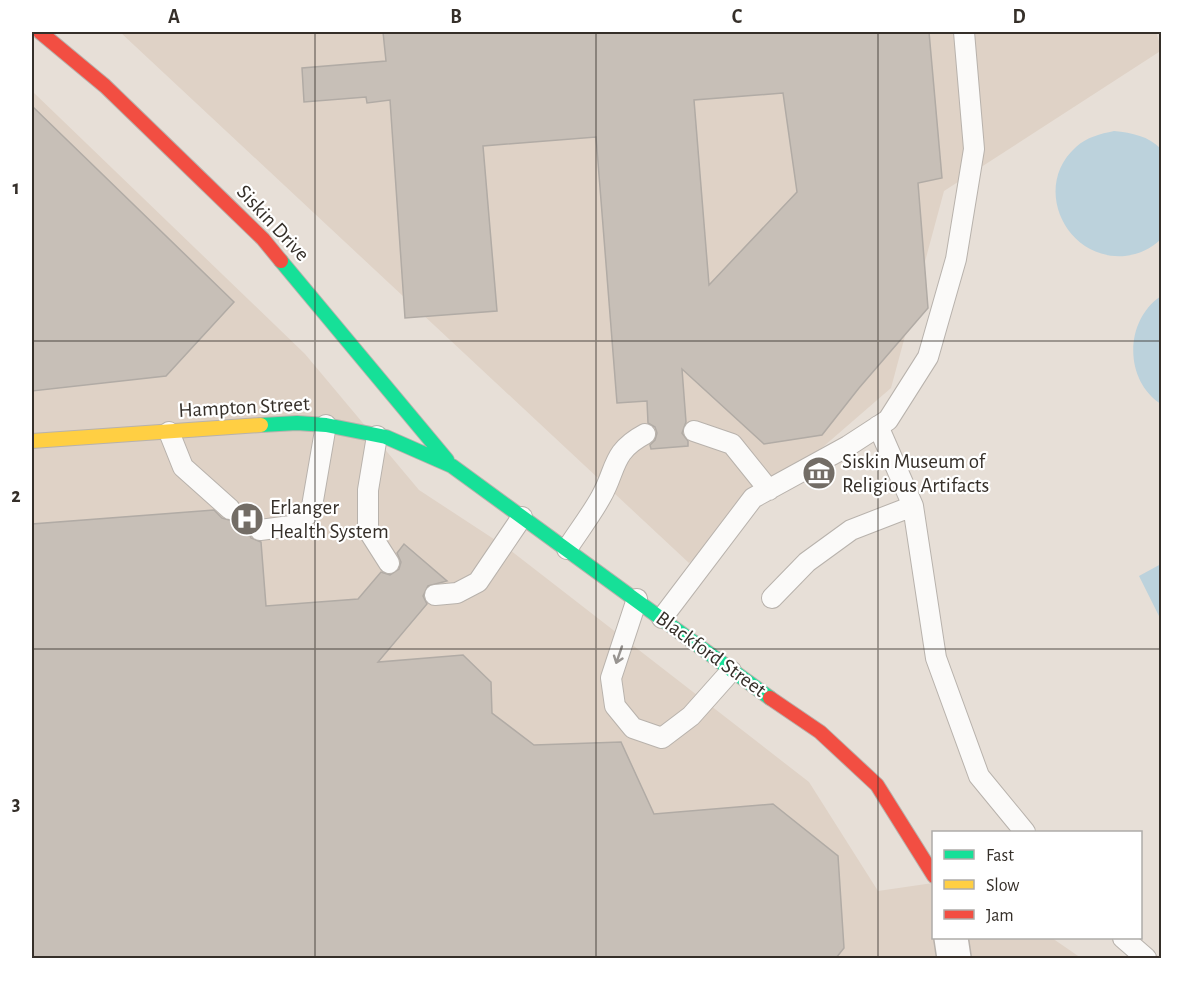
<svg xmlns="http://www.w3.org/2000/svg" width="1193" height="990" viewBox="0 0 1193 990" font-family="'Alegreya Sans',sans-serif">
<rect width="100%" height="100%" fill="#e7dfd7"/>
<path fill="#dfd2c6" d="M 120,32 L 1156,32 L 1162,50 L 944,191 L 891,388 L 689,563 Z
M 32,91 L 305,354 L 419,490 L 506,547 L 809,782 L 878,891 L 933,883 L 934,938 L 1052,938 L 1081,958 L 32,958 Z"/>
<path fill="#bcd2dc" d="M 1114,131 C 1133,133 1148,136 1161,149 L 1161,239 C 1151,249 1139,254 1125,256 C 1066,261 1031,187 1076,147 C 1087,137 1100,134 1114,131 Z
M 1161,296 L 1161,404 C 1124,380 1124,321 1161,296 Z
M 1161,564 L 1161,620 L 1139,576 Z"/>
<path fill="#c7bfb7" stroke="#b1aba5" stroke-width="1.5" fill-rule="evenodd" d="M 383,32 L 929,32 L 942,178 L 918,183 L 928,308 L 859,388 L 822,435 L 764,444 L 682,369 L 686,422 L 682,433 L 688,441 L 688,446 L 651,449 L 650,445 L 655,440 L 657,433 L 655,427 L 648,423 L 647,401 L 617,403 L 596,137 L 483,146 L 497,311 L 405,318 L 390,100 L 367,103 L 366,97 L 304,102 L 302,68 L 386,61 ZM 783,93 L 797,192 L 709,285 L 694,100 Z
M 32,106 L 234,302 L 166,376 L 32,391 Z
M 258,507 L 259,518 L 252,521 L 248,531 L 251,538 L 261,542 L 266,606 L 358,599 L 381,572 L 390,575 L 399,569 L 401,562 L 397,553 L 404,544 L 447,581 L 428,586 L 423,596 L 427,604 L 378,662 L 463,655 L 491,682 L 492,713 L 534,745 L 621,742 L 654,814 L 773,804 L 838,856 L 844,948 L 836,958 L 32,958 L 32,524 L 214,510 L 222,518 L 233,521 L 239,517 L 242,508 Z"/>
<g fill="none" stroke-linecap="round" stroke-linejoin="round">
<defs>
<path id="lane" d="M 694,431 L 732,444 L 769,490
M 169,432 L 183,467 L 230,509
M 377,436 L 368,490 L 368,530 L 389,563
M 913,506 L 936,658 L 979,776 L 1025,832
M 260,530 L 291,526 L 311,512 L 326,425
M 567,549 C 578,532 591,515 601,497 C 617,469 611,452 645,434
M 435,595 L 457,593 L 478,582 L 522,517
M 772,598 L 807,562 L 851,530 L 913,506 L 878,426
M 637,599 L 611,678 L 615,706 L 633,728 L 662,738 L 691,716 L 731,671
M 662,618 L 753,498 L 848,446 L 888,420 L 928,357 L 956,259 L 974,149 L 964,32
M 1123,938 L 1146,958"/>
<path id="street" d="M 951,938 L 954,958"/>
<path id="fast" d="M 281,261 L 447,460
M 261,425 L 297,423 L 326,425 L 386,437 L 452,466 L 770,698"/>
<path id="slow" d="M 32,441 L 261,425"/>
<path id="jam" d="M 40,32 L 105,86 L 263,239 L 281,261
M 770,698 L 820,732 L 877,785 L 934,876"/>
</defs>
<use href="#lane" stroke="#b8b2ac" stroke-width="22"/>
<use href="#street" stroke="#b8b2ac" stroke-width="36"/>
<use href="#fast" stroke="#b8b2ac" stroke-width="16"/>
<use href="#slow" stroke="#b8b2ac" stroke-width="16"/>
<use href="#jam" stroke="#b8b2ac" stroke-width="16"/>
<use href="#lane" stroke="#fbfaf9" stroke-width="20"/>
<use href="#street" stroke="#fbfaf9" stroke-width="33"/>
<use href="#fast" stroke="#16e098" stroke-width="14"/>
<use href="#slow" stroke="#ffcf43" stroke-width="14"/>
<use href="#jam" stroke="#f24e42" stroke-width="14"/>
</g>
<defs><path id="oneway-shaft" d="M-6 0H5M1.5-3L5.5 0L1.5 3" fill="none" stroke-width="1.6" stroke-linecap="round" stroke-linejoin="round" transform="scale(1.5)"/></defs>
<use stroke="#989491" href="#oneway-shaft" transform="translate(619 655) rotate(109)"/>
<path fill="none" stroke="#352f29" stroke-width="1.5" stroke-opacity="0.55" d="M 315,32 L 315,958M 596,32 L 596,958M 878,32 L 878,958M 32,341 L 1162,341M 32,649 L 1162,649"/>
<defs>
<symbol id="museum-disc" viewBox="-11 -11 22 22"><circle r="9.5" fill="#736d66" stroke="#fff"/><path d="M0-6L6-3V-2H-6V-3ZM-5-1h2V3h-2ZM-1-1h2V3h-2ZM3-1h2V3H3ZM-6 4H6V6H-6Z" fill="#fff"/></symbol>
<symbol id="hospital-disc" viewBox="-11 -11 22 22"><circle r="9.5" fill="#736d66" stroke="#fff"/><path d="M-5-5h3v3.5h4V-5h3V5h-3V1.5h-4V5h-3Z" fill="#fff"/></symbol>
</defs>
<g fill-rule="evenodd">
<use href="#museum-disc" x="800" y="454" width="38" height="38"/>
<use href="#hospital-disc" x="228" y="500" width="38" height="38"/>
</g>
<g text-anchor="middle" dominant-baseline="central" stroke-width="4.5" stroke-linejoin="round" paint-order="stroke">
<g font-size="21" fill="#352f29" stroke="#fff">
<text transform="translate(273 223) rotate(47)">Siskin Drive</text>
<text transform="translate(244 407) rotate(-3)">Hampton Street</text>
<text transform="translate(711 654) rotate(36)">Blackford Street</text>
</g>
<g font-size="21" fill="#352f29" stroke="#fff" text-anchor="start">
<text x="842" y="461">Siskin Museum of<tspan x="842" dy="24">Religious Artifacts</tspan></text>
<text x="270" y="507">Erlanger<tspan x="270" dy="24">Health System</tspan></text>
</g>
</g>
<rect width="1193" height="990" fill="none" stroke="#ffffff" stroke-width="66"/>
<rect x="932" y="831" width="210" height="108" fill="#ffffff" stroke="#aeaca9" stroke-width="1.5"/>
<rect x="944" y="850" width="30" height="9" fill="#16e098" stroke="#aeaca9" stroke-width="1.5"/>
<text x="986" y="861" font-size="18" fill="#352f29">Fast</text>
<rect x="944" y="880" width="30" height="9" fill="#ffcf43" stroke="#aeaca9" stroke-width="1.5"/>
<text x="986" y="891" font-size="18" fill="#352f29">Slow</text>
<rect x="944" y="910" width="30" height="9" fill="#f24e42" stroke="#aeaca9" stroke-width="1.5"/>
<text x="986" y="921" font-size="18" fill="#352f29">Jam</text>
<rect x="33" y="33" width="1127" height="924" fill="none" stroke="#352f29" stroke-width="2"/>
<g font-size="20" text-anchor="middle" font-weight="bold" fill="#352f29">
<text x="174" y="23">A</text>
<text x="456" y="23">B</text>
<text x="737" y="23">C</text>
<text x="1019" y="23">D</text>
<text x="16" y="194">1</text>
<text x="16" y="502">2</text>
<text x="16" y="810">3</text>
</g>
</svg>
